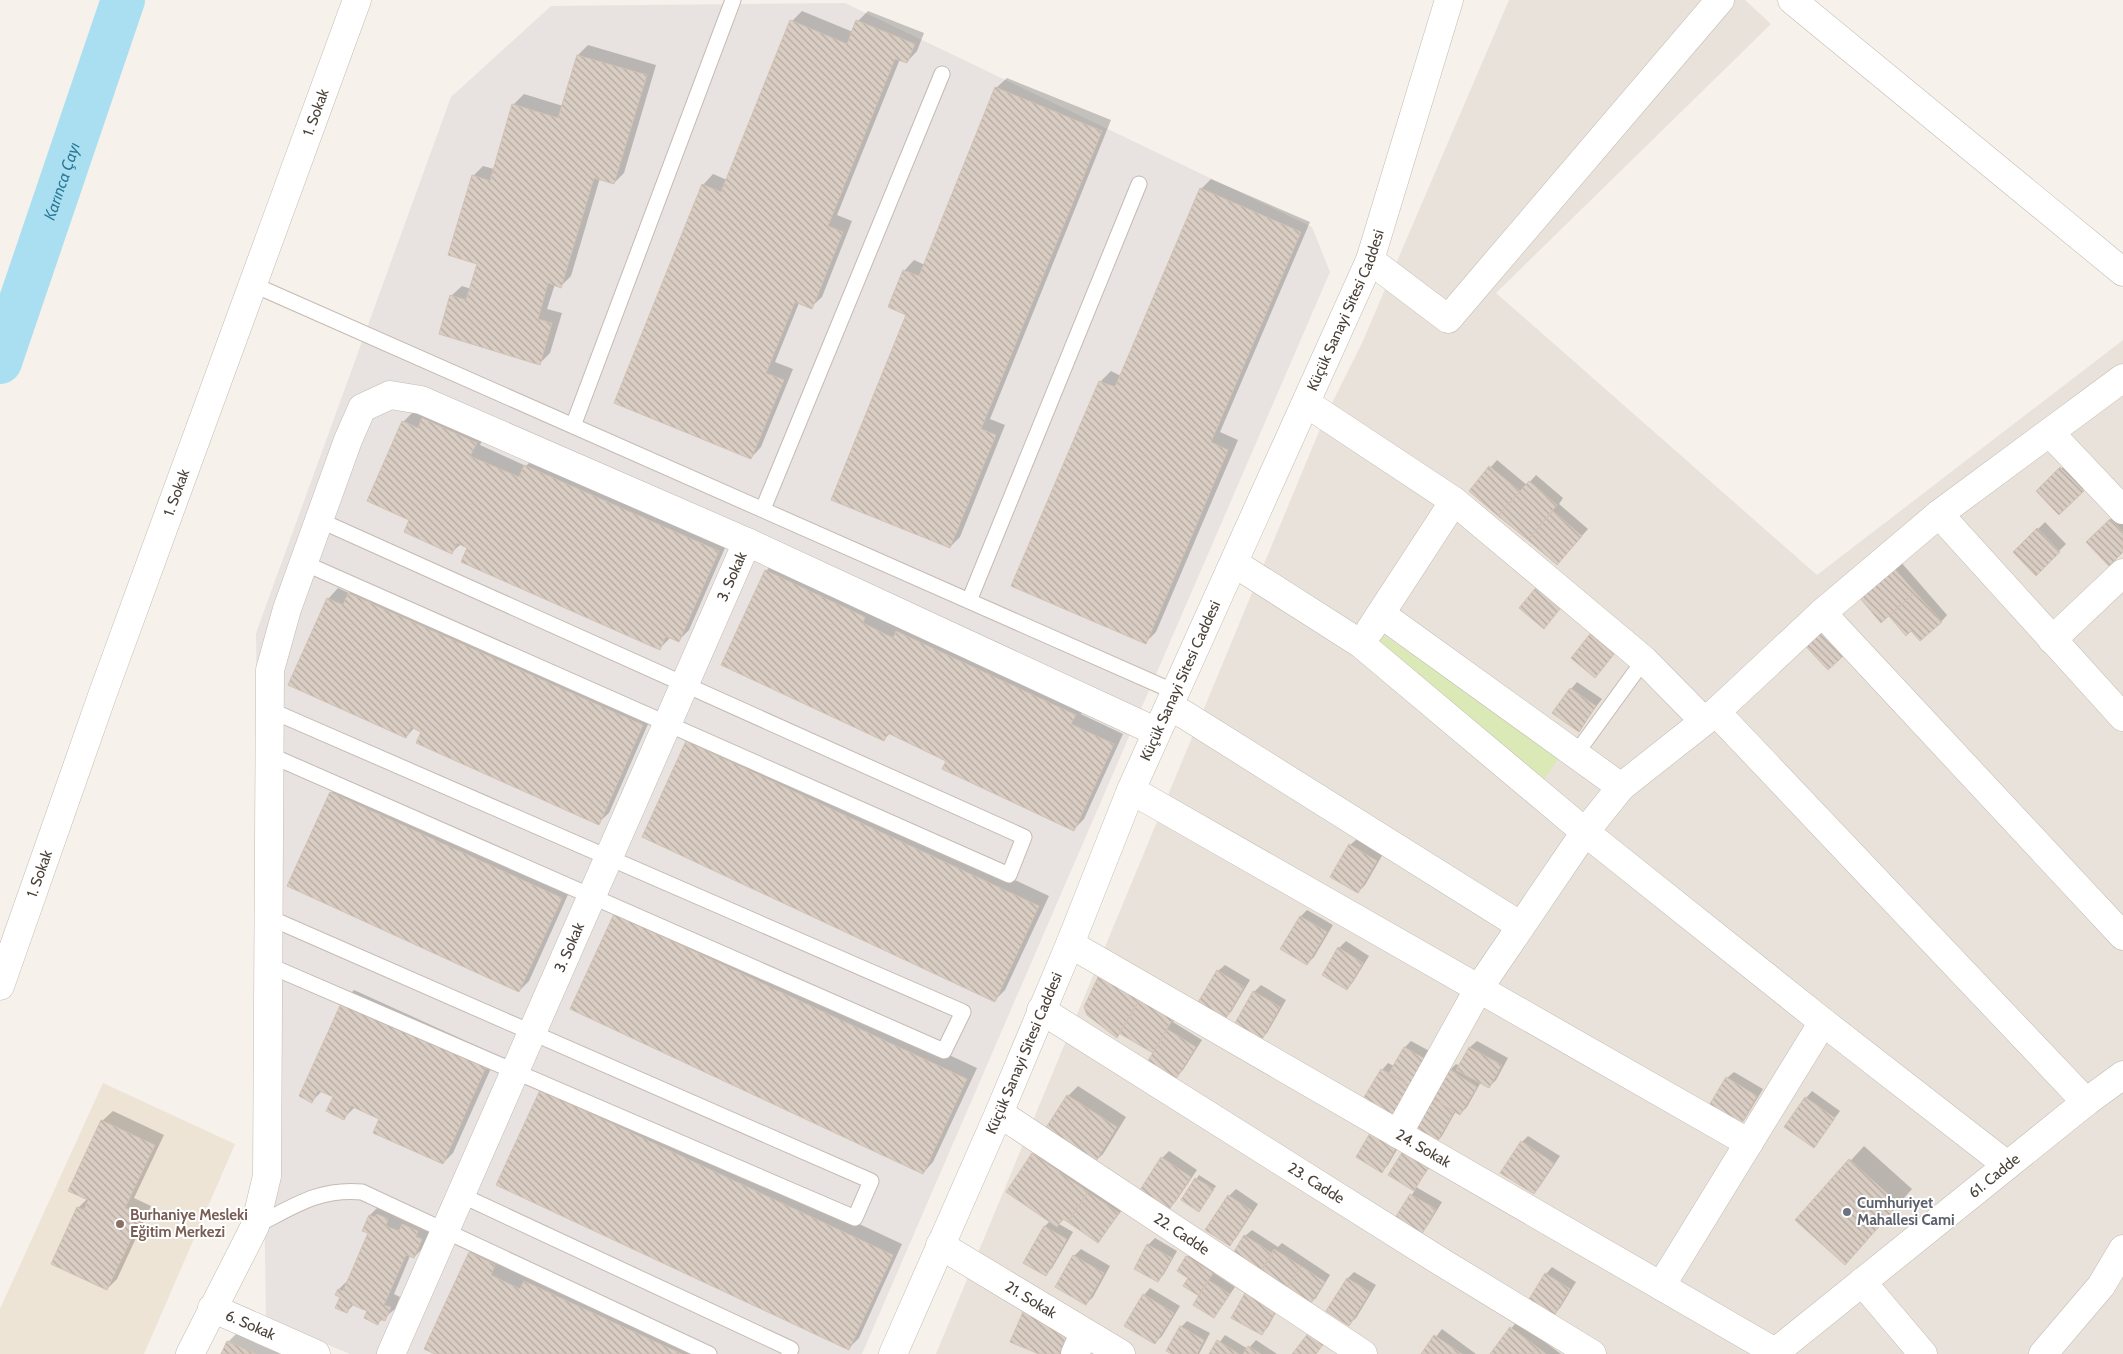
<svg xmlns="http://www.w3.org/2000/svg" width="2123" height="1354" viewBox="0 0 2123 1354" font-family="Cabin,sans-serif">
<defs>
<pattern id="building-back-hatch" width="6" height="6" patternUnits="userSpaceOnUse" patternTransform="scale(1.25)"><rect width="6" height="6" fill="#dacec4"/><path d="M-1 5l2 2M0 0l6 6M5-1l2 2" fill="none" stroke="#b3a9a0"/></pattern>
</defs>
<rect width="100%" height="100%" fill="#f6f1eb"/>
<path fill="#e9e2da" d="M 1509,0 L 1745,0 L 1771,24 L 1496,293 L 1817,575 L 2123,340 L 2123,1354 L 936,1354 L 1325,417 L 1362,343 Z"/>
<path fill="#e8e3e0" d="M 845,3 L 1312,227 L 1330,272 L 862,1354 L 350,1354 L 266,1319 L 256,633 L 451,97 L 551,6 Z"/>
<path fill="#eee4d6" d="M 103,1083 L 235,1144 L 144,1354 L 0,1354 L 0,1309 Z"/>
<path fill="#dae9b5" d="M 1382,634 L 1560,756 L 1543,781 L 1375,640 Z"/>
<path fill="#0003" d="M 802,11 L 853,32 L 858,21 L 868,11 L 924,33 L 917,51 L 907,62 L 900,59 L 837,215 L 852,221 L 822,297 L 811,307 L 799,303 L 775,362 L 793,369 L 761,447 L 751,458 L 703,185 L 713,174 L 727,180 L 792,21 Z
M 588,45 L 656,65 L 624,173 L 614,183 L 600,178 L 571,276 L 561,286 L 555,284 L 547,309 L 562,313 L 550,353 L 540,363 L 451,296 L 462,286 L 471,289 L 479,263 L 473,176 L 483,166 L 494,169 L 513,105 L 524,94 L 563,106 L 578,55 Z
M 1007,78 L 1111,120 L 990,419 L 1005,425 L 960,537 L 950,547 L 904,271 L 914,260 L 925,265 L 996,88 Z
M 1211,179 L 1310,222 L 1220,432 L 1238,440 L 1156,632 L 1146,642 L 1013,585 L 1100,382 L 1111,371 L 1121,376 L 1201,189 Z
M 433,409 L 486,432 L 480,445 L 526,466 L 536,456 L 728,541 L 689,630 L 679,640 L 671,637 L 660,648 L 469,547 L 461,544 L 452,552 L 411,519 L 403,422 L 413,412 L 425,417 Z
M 1497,460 L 1527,485 L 1536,475 L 1563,498 L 1559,504 L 1588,529 L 1557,564 L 1470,491 Z
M 2068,462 L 2089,484 L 2059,513 L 2038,491 Z
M 2117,513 L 2123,519 L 2123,550 L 2088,542 Z
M 2045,522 L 2066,544 L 2036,574 L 2015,552 Z
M 776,560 L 1085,704 L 1081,714 L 1123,734 L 1084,819 L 1074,829 L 947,760 L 890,733 L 884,740 L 766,571 Z
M 1900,561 L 1947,615 L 1941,622 L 1912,630 L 1907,634 L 1889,614 L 1861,597 Z
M 359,584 L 652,715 L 609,813 L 598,823 L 415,727 L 406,737 L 328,599 L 338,588 L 349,593 Z
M 1597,628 L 1620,647 L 1602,669 L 1591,635 Z
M 1577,682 L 1602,699 L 1578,730 L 1571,689 Z
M 698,732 L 1049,896 L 1005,990 L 995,1000 L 687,742 Z
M 341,782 L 571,888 L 529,981 L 519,991 L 331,793 Z
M 1357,839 L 1383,854 L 1365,885 L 1358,892 L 1350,845 Z
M 626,904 L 977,1068 L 933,1162 L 923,1173 L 572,1008 Z
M 1307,910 L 1333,925 L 1314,957 L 1307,964 L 1301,916 Z
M 1346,941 L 1369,956 L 1353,982 L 1347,989 L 1339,948 Z
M 1225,965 L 1250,980 L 1231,1012 L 1224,1018 L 1218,971 Z
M 1261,985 L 1286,1000 L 1267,1033 L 1260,1039 L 1254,992 Z
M 354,990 L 497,1055 L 453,1153 L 443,1163 L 381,1119 L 355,1107 L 344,1118 L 334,1097 L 322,1091 L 312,1101 L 344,1000 Z
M 1179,1012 L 1173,1022 L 1202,1040 L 1183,1070 L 1176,1077 L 1154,1053 L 1088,1015 Z
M 1411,1041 L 1435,1054 L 1402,1110 L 1382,1070 L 1388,1063 L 1394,1066 L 1405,1047 Z
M 1477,1041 L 1508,1058 L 1496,1080 L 1489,1087 L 1481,1082 L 1467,1107 L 1460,1114 L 1456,1111 L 1442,1136 L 1436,1143 L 1414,1131 L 1450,1070 L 1456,1064 L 1460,1066 L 1470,1047 Z
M 1734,1072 L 1763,1089 L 1745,1119 L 1739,1126 L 1727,1078 Z
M 551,1080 L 902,1244 L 859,1338 L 849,1348 L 498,1184 Z
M 1078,1086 L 1126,1117 L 1103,1154 L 1092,1164 L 1068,1096 Z
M 1812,1091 L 1840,1111 L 1814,1146 L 1806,1098 Z
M 113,1111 L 164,1135 L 134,1198 L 151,1206 L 117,1279 L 107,1289 L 52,1263 L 78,1208 L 87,1199 L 102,1121 Z
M 1528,1136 L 1560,1156 L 1540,1186 L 1534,1193 L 1522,1142 Z
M 1402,1141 L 1388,1165 L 1382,1171 L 1357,1157 Z
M 1043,1144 L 1125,1206 L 1098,1242 L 1065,1218 L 1059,1224 L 1073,1232 L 1052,1268 L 1045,1275 L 1024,1262 L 1045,1226 L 1050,1221 L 1033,1154 Z
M 1864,1146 L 1912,1189 L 1859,1249 L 1797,1220 Z
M 1169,1151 L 1197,1170 L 1176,1201 L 1169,1208 L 1162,1158 Z
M 1435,1159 L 1416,1187 L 1442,1202 L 1428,1225 L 1421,1232 L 1397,1218 L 1415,1190 L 1390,1175 Z
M 1199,1175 L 1216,1186 L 1199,1210 L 1183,1200 Z
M 1236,1189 L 1258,1204 L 1236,1238 L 1230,1244 L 1207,1230 L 1229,1196 Z
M 380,1205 L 431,1229 L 424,1247 L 414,1257 L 410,1256 L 394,1294 L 400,1297 L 395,1309 L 378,1323 L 368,1310 L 354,1304 L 347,1312 L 342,1296 L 337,1294 L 339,1289 L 349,1279 L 369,1232 L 370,1215 Z
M 1252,1230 L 1278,1247 L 1282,1243 L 1330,1275 L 1316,1298 L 1309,1304 L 1245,1236 Z
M 1155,1238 L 1177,1251 L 1164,1274 L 1158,1281 L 1148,1245 Z
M 480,1243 L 505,1254 L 500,1265 L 714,1354 L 438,1354 L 470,1253 Z
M 1081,1249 L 1110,1266 L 1093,1297 L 1086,1304 L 1056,1286 L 1074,1256 Z
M 1193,1250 L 1219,1266 L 1214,1273 L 1235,1287 L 1214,1317 L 1190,1277 L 1187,1257 Z
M 1552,1267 L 1576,1282 L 1560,1308 L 1553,1315 L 1546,1274 Z
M 1354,1272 L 1376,1285 L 1356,1318 L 1349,1324 L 1327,1311 L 1348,1278 Z
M 1253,1287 L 1281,1303 L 1268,1327 L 1261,1334 L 1246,1294 Z
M 1150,1288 L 1180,1306 L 1162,1336 L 1155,1343 L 1144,1295 Z
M 1030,1306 L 1075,1325 L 1062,1354 L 1042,1354 L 1024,1313 Z
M 1187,1321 L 1210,1333 L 1199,1354 L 1174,1354 L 1181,1327 Z
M 1517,1321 L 1561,1354 L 1492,1354 Z
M 1442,1329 L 1476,1354 L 1423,1354 Z
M 238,1332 L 289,1354 L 223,1354 L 228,1342 Z
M 1225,1335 L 1248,1349 L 1256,1340 L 1277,1354 L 1211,1354 Z"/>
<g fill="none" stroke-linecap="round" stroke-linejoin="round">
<path stroke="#a9dff1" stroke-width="44" id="s1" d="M 0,362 L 123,0"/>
</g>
<path fill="url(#building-back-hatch)" stroke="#d2c2b4" d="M 790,20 L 847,44 L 856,20 L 915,44 L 907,63 L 895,59 L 828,226 L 843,232 L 812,309 L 795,302 L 766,373 L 784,380 L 751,459 L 614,403 L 702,184 L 721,192 Z
M 577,55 L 647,75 L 614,184 L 594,178 L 561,288 L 548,283 L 538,319 L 552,323 L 540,365 L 439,334 L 450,295 L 466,300 L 477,264 L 448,255 L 472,175 L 490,181 L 512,104 L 558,118 Z
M 995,87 L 1102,131 L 981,429 L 996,435 L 950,548 L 831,500 L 906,315 L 888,307 L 903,270 L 919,276 Z
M 1200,188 L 1301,232 L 1211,442 L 1228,450 L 1146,644 L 1011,586 L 1099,381 L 1115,387 Z
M 422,418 L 477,443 L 470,456 L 519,477 L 524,465 L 719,551 L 679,642 L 666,636 L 660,650 L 461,562 L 467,548 L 457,543 L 452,554 L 404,532 L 409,520 L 367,501 L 402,421 L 418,428 Z
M 1489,466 L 1520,491 L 1498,516 L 1469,491 Z
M 2060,467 L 2084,491 L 2059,515 L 2036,491 Z
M 1529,481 L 1557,505 L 1528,540 L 1498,516 Z
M 1553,511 L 1582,536 L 1557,565 L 1528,540 Z
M 2110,519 L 2123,532 L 2123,552 L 2109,566 L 2086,542 Z
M 2037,528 L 2060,552 L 2036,576 L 2013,552 Z
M 1893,567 L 1915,592 L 1881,623 L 1859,597 Z
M 765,570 L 865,617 L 863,623 L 893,638 L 896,631 L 1076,715 L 1071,724 L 1114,744 L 1074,831 L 942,769 L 946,761 L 888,733 L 884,741 L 721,665 Z
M 1538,585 L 1563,605 L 1544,629 L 1519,608 Z
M 1915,592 L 1942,622 L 1920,641 L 1911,631 L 1906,636 L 1889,616 Z
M 348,593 L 643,725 L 599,825 L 416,743 L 421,732 L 411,727 L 406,738 L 288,685 L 327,598 L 343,605 Z
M 1830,625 L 1852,648 L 1828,670 L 1797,637 Z
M 1590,634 L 1614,654 L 1595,678 L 1571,658 Z
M 1570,688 L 1596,706 L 1579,732 L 1552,713 Z
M 686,741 L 1039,906 L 995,1002 L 642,837 Z
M 330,792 L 562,898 L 519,992 L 287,886 Z
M 1349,844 L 1377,861 L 1358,893 L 1330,877 Z
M 614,914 L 967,1079 L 923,1174 L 570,1009 Z
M 1300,916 L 1327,932 L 1307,965 L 1280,949 Z
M 1338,947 L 1363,963 L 1347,990 L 1322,975 Z
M 1217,970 L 1244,987 L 1225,1020 L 1197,1004 Z
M 1100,973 L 1142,996 L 1117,1038 L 1087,1015 L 1084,1007 Z
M 1253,991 L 1280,1007 L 1261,1041 L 1234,1025 Z
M 1142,996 L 1173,1019 L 1153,1053 L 1119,1033 Z
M 343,999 L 487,1065 L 443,1164 L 373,1133 L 379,1119 L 351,1106 L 344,1120 L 326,1111 L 333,1097 L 318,1090 L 312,1103 L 299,1096 Z
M 1167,1029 L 1196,1047 L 1176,1079 L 1148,1061 Z
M 1404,1047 L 1429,1061 L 1414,1088 L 1389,1073 Z
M 1469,1047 L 1502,1065 L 1489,1088 L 1456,1070 Z
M 1381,1069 L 1414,1088 L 1396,1119 L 1363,1099 Z
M 1449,1069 L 1477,1087 L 1460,1115 L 1432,1098 Z
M 1726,1077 L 1757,1096 L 1739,1128 L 1707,1109 Z
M 540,1090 L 893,1255 L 849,1350 L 496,1185 Z
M 1067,1095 L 1117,1127 L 1093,1166 L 1042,1134 Z
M 1805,1097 L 1835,1118 L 1814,1148 L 1784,1127 Z
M 1432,1098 L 1454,1112 L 1436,1144 L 1412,1131 Z
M 101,1120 L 155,1145 L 125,1208 L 142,1216 L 107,1290 L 51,1264 L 77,1207 L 84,1210 L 88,1200 L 68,1191 Z
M 1370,1133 L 1396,1148 L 1382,1173 L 1356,1157 Z
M 1521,1141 L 1554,1163 L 1534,1194 L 1500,1173 Z
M 1403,1151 L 1429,1166 L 1414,1191 L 1388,1175 Z
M 1032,1153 L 1088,1192 L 1068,1222 L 1063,1219 L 1057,1227 L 1006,1192 Z
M 1161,1157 L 1191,1177 L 1169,1210 L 1140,1190 Z
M 1849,1159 L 1899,1204 L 1845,1265 L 1795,1220 Z
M 1195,1178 L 1214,1189 L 1199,1212 L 1181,1200 Z
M 1088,1192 L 1119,1213 L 1098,1243 L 1068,1222 Z
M 1410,1194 L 1436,1209 L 1422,1234 L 1395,1218 Z
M 1228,1195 L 1252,1211 L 1230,1246 L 1205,1230 Z
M 377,1214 L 388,1219 L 386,1226 L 399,1231 L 402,1224 L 418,1231 L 416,1237 L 422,1239 L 414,1258 L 406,1255 L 384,1305 L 391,1307 L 385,1321 L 380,1319 L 378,1325 L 364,1318 L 367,1311 L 351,1304 L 347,1313 L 335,1308 L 340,1297 L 335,1295 L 338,1289 L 343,1291 L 368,1233 L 362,1231 L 369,1215 L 375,1217 Z
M 1044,1226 L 1067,1239 L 1046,1276 L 1023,1263 Z
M 1244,1235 L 1273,1254 L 1259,1274 L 1232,1255 Z
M 1147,1244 L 1172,1258 L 1158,1282 L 1134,1269 Z
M 1274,1249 L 1301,1266 L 1285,1290 L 1259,1274 Z
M 469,1252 L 495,1265 L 491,1275 L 520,1289 L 524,1281 L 682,1354 L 435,1354 L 424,1349 Z
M 1073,1255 L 1104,1273 L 1086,1305 L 1055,1287 Z
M 1186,1256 L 1213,1273 L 1199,1296 L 1183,1286 L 1188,1278 L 1177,1271 Z
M 1301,1266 L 1325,1282 L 1309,1306 L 1285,1290 Z
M 1545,1273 L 1570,1289 L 1554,1316 L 1528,1301 Z
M 1347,1278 L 1370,1292 L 1349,1326 L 1326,1311 Z
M 1208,1280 L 1230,1294 L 1214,1318 L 1193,1305 Z
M 1245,1293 L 1276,1310 L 1262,1335 L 1231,1318 Z
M 1143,1294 L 1174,1313 L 1155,1344 L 1124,1326 Z
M 1023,1312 L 1069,1332 L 1059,1354 L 1039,1354 L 1010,1342 Z
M 1180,1326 L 1204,1340 L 1197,1354 L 1172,1354 L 1166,1351 Z
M 1510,1327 L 1537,1347 L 1532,1354 L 1490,1354 Z
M 1310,1331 L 1325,1342 L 1316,1354 L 1292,1354 Z
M 1434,1335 L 1462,1354 L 1421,1354 Z
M 1217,1340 L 1239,1354 L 1209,1354 Z
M 227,1341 L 256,1354 L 221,1354 Z
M 1248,1346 L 1261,1354 L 1243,1354 Z
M 1537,1347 L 1546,1354 L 1532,1354 Z"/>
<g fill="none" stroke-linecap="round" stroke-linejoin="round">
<defs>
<path id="service" d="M 252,284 L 1175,692
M 573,426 L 733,0
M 763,509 L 942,74
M 304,563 L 1009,875 L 1024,837 L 319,520
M 969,601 L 1139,184
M 270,755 L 944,1051 L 963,1012 L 270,710
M 1575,755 L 1644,660
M 268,965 L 855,1218 L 871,1181 L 268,917
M 461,1195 L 791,1349 L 789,1354
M 255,1226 C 293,1207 318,1188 362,1192 L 709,1354"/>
<g id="minor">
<path d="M 1792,0 L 2123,272"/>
<path d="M 1370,260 L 1448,319 L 1720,0"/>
<path d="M 1306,403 L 1454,501 L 1644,660 L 1703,720"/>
<path d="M 2050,433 L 2123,510"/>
<path d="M 1939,514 L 2123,717"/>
<path d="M 1234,563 L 1361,644 L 1585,832 L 1823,1022 L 2007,1165"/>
<path d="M 1822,613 L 2123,936"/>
<path d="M 1381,614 L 1621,787 L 1585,832 L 1479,988 L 1398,1134"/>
<path d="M 1370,630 L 1454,501"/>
<path d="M 2052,640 L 2123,573"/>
<path d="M 1169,707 L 1185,715 L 1521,926"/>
<path d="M 1716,712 L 2086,1102"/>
<path d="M 1621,787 L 1716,712 L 1822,613 L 1939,514 L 2123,378"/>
<path d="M 1131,790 L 1749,1143"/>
<path id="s2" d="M 1070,944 L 1775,1352"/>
<path id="s3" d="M 1041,1010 L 1443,1263 L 1592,1354"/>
<path id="s4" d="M 999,1113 L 1363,1354"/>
<path id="s5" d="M 940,1245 L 1121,1354"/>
<path d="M 1862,1282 L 1923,1354"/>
<path d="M 1661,1286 L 1823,1022"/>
<path id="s6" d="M 212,1308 L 316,1354"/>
<path d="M 190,1354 L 255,1226 L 267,1176 L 270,670 L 287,609 L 348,440 L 362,408 L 390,395 L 421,400 L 747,542 L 1157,732"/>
<path id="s7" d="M 391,1354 L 747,542"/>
<path d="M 1075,1354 L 1084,1333"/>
<path d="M 2043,1354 L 2101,1286 L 2123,1249"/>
</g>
<g id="tertiary">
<path id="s8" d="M 0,986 L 103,693 L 357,0"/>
<path id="s9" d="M 893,1354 L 999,1113 L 1070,944 L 1131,790 L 1370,260 L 1449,0"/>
<path id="s10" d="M 1773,1354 L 2086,1102 L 2123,1075"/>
</g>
</defs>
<use href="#service" stroke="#c4bab1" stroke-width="17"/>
<use href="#minor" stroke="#c4bab1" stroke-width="29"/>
<use href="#tertiary" stroke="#c4bab1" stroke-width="29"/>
<use href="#service" stroke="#fff" stroke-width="15"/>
<use href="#minor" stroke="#fff" stroke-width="28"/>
<use href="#tertiary" stroke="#fff" stroke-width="28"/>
</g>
<circle fill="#6b7280" stroke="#fff" stroke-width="2" cx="1847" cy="1212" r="5"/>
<circle fill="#8d6e63" stroke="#fff" stroke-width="2" cx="120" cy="1224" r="5"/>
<g text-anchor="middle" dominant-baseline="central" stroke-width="4" stroke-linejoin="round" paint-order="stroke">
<g font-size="15" fill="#4a4139" stroke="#fff">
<text stroke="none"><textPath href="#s8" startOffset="929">1. Sokak</textPath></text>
<text stroke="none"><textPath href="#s9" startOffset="1138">Küçük Sanayi Sitesi Caddesi</textPath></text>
<text stroke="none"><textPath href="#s8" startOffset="524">1. Sokak</textPath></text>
<text stroke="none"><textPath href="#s7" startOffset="849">3. Sokak</textPath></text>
<text stroke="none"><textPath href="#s9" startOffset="732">Küçük Sanayi Sitesi Caddesi</textPath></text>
<text stroke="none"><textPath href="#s8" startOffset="119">1. Sokak</textPath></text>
<text stroke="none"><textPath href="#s7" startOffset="444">3. Sokak</textPath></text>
<text stroke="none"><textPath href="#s9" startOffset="328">Küçük Sanayi Sitesi Caddesi</textPath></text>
<text stroke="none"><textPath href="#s2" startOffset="408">24. Sokak</textPath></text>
<text stroke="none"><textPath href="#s10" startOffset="284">61. Cadde</textPath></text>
<text stroke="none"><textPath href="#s3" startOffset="325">23. Cadde</textPath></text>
<text stroke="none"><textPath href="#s4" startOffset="219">22. Cadde</textPath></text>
<text stroke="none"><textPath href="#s5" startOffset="106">21. Sokak</textPath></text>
<text stroke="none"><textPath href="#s6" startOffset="42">6. Sokak</textPath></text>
</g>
<g font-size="15" font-weight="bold" fill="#5b616d" stroke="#fff" text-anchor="start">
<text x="1857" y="1203">Cumhuriyet<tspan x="1857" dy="17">Mahallesi Cami</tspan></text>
</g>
<g font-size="15" font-weight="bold" fill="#785e54" stroke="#fff" text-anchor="start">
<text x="130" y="1215">Burhaniye Mesleki<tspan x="130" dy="17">Eğitim Merkezi</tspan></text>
</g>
<g font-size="16" font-style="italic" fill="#2b7996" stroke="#fff">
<text stroke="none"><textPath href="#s1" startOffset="191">Karınca Çayı</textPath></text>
</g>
</g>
</svg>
